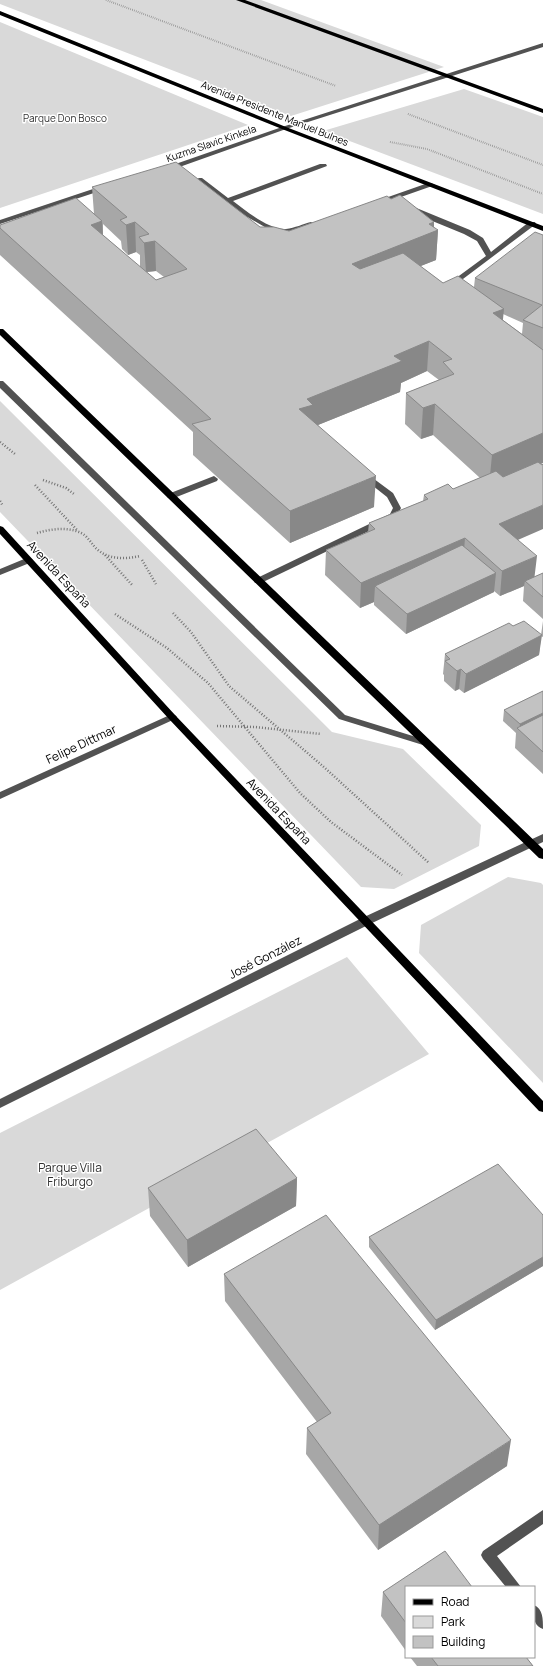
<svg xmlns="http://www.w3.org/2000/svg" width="543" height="1666" viewBox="0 0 543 1666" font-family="Manrope,sans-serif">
<rect width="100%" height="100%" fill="#fff"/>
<path fill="#d9d9d9" d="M 0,0 L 261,0 L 444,67 L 291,116 L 0,4 Z
M 0,22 L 248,125 L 0,208 Z
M 464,89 L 543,117 L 543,214 L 323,131 Z
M 0,401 L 332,732 L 403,749 L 481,825 L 479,846 L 394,889 L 361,887 L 0,512 Z
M 508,877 L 541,883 L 543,885 L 543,1083 L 419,953 L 421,925 Z
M 347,957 L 429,1054 L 0,1290 L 0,1133 Z"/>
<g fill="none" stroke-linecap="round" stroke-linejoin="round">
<path stroke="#747474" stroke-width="2" stroke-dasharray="0.5 1.5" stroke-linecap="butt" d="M 106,0 L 336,86
M 408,114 L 543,165
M 390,142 L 427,149 L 543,194"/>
<path stroke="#747474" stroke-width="2.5" stroke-dasharray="1 2" stroke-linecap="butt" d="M 0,442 L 15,454
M 43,480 L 66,488 L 74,494
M 35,485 L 78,531
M 0,501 L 3,506
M 37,533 C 51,529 69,526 83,534 C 89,538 92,545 98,550 C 110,560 126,559 140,556
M 105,555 L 133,586
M 142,560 L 156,584
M 173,613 L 191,632 L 229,686 L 325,768 L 429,863
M 115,614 L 167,648 L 208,683 L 300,793 L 331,822 L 402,875
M 217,726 L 255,727 L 321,734"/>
<path fill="#525252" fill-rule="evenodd" d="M 543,43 L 543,47 L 286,129 L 171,170 L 168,170 L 164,168 L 282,127 Z
M 320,164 L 326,164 L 327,166 L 233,201 C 246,211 269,230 286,229 C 295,228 303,224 311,222 L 315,224 L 288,233 L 281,233 L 270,230 L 237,211 L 195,180 L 199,178 L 202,178 L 228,198 Z
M 428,183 L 431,183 L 435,185 L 381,204 L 375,204 L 374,202 Z
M 102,186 L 108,186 L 109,188 L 0,224 L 0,220 Z
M 408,207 L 414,207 L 470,230 L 483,238 L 491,252 L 529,222 L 535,222 L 536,224 L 451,288 L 447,286 L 448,284 L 486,256 L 477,241 L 464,234 L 408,211 Z
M 0,381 L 3,381 L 345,715 L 429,741 L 431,743 L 429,745 L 423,745 L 339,719 L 0,388 Z
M 366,473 L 393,493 L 401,508 L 396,518 L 261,583 L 255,583 L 254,581 L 255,579 L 390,514 L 393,508 L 387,497 L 363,478 L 362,476 Z
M 214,476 L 218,479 L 217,481 L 174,498 L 168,498 L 167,496 L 168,494 Z
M 29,557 L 33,560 L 32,562 L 0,575 L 0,569 Z
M 172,714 L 175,715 L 177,717 L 175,719 L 0,799 L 0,792 Z
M 543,834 L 543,842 L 370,924 L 0,1108 L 0,1099 L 362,918 Z
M 543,1510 L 543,1524 L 497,1556 L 521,1587 L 506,1587 L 483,1559 L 481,1555 L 483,1551 Z
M 534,1605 C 543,1609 543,1619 543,1629 C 532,1625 534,1615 534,1605 Z"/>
<path fill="#000" fill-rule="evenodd" d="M 236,0 L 245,0 L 543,109 L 543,113 Z
M 0,11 L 286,127 L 543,226 L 543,231 L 282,129 L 0,15 Z
M 0,329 L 3,329 L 543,849 L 543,859 L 539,858 L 0,335 Z
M 0,526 L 3,527 L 175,715 L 543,1101 L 543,1112 L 539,1111 L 169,719 L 0,534 Z"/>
</g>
<path fill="#a7a7a7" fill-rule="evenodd" d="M 92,187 L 260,227 L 289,231 L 391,199 L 434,222 L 434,228 L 438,230 L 436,260 L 420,266 L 443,283 L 474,287 L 475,278 L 543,235 L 543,463 L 540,464 L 518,540 L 534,577 L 543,573 L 543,619 L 523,601 L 524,586 L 500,596 L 494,591 L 494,592 L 406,634 L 374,605 L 374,602 L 360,608 L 325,575 L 326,550 L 368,532 L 369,523 L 423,501 L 424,495 L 453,489 L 480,478 L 433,435 L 421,439 L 405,424 L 406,393 L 439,380 L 427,371 L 401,383 L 400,392 L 318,425 L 374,507 L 290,543 L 193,455 L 193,432 L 0,255 L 0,225 L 94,214 ZM 103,224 L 121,241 L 122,249 L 128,255 L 136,252 L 140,255 L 140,267 L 103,235 ZM 156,271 L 164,277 L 156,280 L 147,272 ZM 503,314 L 523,323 L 522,334 L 503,320 Z
M 543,621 L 543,637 L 541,636 L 539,655 L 464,693 L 459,689 L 455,691 L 444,681 L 444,675 L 443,674 L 445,654 L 513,626 L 541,635 Z
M 543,691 L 543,774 L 515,748 L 516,733 L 503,721 L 504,710 Z
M 297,1178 L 296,1206 L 188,1267 L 150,1216 L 148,1188 Z
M 543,1215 L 543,1266 L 435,1330 L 369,1247 L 369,1237 Z
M 224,1274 L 507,1466 L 378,1550 L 306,1454 L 307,1428 L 317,1422 L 225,1301 Z
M 406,1587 L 406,1651 L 381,1616 L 383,1592 Z
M 410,1657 L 526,1657 L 533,1666 L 417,1666 Z"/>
<path fill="#888" d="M 102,221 L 104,251 L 91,225 Z
M 135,222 L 136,252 L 128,255 L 126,225 Z
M 434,222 L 434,231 L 438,230 L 436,260 L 351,294 L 352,264 L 429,224 Z
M 155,241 L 156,271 L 146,272 L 144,243 Z
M 504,309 L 501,339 L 493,313 Z
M 429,341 L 427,371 L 401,383 L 400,392 L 313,427 L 299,409 L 307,399 L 394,356 Z
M 435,404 L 433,435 L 421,439 L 423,408 Z
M 543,433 L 543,463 L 489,486 L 492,455 Z
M 376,476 L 374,507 L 290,543 L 290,511 Z
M 543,505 L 543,529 L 497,549 L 499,524 Z
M 465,538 L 463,563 L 375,586 L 374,602 L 360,608 L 361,583 Z
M 537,556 L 534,581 L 525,581 L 524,586 L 500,596 L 502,571 Z
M 496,573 L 494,592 L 406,634 L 407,614 Z
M 542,635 L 539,655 L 464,693 L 466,674 Z
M 461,669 L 459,689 L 455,691 L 457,671 Z
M 543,713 L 543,724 L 519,730 L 520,724 Z
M 297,1178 L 296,1206 L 188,1267 L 187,1240 Z
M 543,1257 L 543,1266 L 435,1330 L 436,1320 Z
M 511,1440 L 507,1466 L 378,1550 L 379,1525 Z"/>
<path fill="#c2c2c2" stroke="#888" d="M 176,162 L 260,227 L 274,227 L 289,231 L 387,196 L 391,199 L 400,195 L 434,222 L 429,224 L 438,230 L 352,264 L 360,269 L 403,253 L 443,283 L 458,276 L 504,309 L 493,313 L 543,350 L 543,433 L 492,455 L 435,404 L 423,408 L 406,393 L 454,374 L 443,362 L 452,359 L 429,341 L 394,356 L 402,361 L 307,399 L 313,405 L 299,409 L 376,476 L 290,511 L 192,424 L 211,419 L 0,228 L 0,225 L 76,198 L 102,221 L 91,225 L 156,280 L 187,269 L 155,241 L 144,243 L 139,237 L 149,234 L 135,222 L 126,225 L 120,220 L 127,217 L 92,187 Z
M 535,232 L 543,235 L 543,328 L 523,320 L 542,305 L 475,278 Z
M 538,462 L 542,465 L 543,464 L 543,505 L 499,524 L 537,556 L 502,571 L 465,538 L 361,583 L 326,550 L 375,529 L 369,523 L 428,499 L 424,495 L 448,484 L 453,489 L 496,471 L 503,477 Z
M 462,545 L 496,573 L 407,614 L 375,586 Z
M 543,573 L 543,597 L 525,581 Z
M 524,621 L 542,635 L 466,674 L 461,669 L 457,671 L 445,661 L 450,659 L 445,654 L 509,623 L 513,626 Z
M 543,691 L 543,713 L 520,724 L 504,710 Z
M 543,715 L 543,752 L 517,728 Z
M 256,1129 L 297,1178 L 187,1240 L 148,1188 Z
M 498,1164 L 543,1215 L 543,1257 L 436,1320 L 369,1237 Z
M 326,1215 L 511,1440 L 379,1525 L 307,1428 L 331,1413 L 224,1274 Z
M 445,1551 L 472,1587 L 406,1587 L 406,1623 L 383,1592 Z
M 431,1657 L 526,1657 L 533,1666 L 438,1666 Z"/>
<g text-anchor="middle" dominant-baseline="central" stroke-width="3" stroke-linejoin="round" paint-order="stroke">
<g font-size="10" fill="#000" stroke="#fff">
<text transform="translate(275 113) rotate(22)">Avenida Presidente Manuel Bulnes</text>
<text transform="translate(211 143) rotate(-19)">Kuzma Slavic Kinkela</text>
</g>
<g font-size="10" fill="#303030" stroke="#fff">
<text x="65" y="118">Parque Don Bosco</text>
</g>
<g font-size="12" fill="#000" stroke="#fff">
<text transform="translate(59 574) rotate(47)">Avenida España</text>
<text transform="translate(81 744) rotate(-25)">Felipe Dittmar</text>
<text transform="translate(279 811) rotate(46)">Avenida España</text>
<text transform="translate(265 957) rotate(-27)">José González</text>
</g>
<g font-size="12" fill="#303030" stroke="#fff">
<text x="70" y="1167">Parque Villa<tspan x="70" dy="14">Friburgo</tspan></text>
</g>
</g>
<rect x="405" y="1586" width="130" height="72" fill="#ffffff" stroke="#999999"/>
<rect x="413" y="1599" width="20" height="6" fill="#000000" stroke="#999999"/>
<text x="441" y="1606" font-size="12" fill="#000000">Road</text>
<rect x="413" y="1616" width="20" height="12" fill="#d9d9d9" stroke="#999999"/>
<text x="441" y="1626" font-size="12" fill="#000000">Park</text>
<rect x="413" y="1636" width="20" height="12" fill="#c2c2c2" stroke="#999999"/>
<text x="441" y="1646" font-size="12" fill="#000000">Building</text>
</svg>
